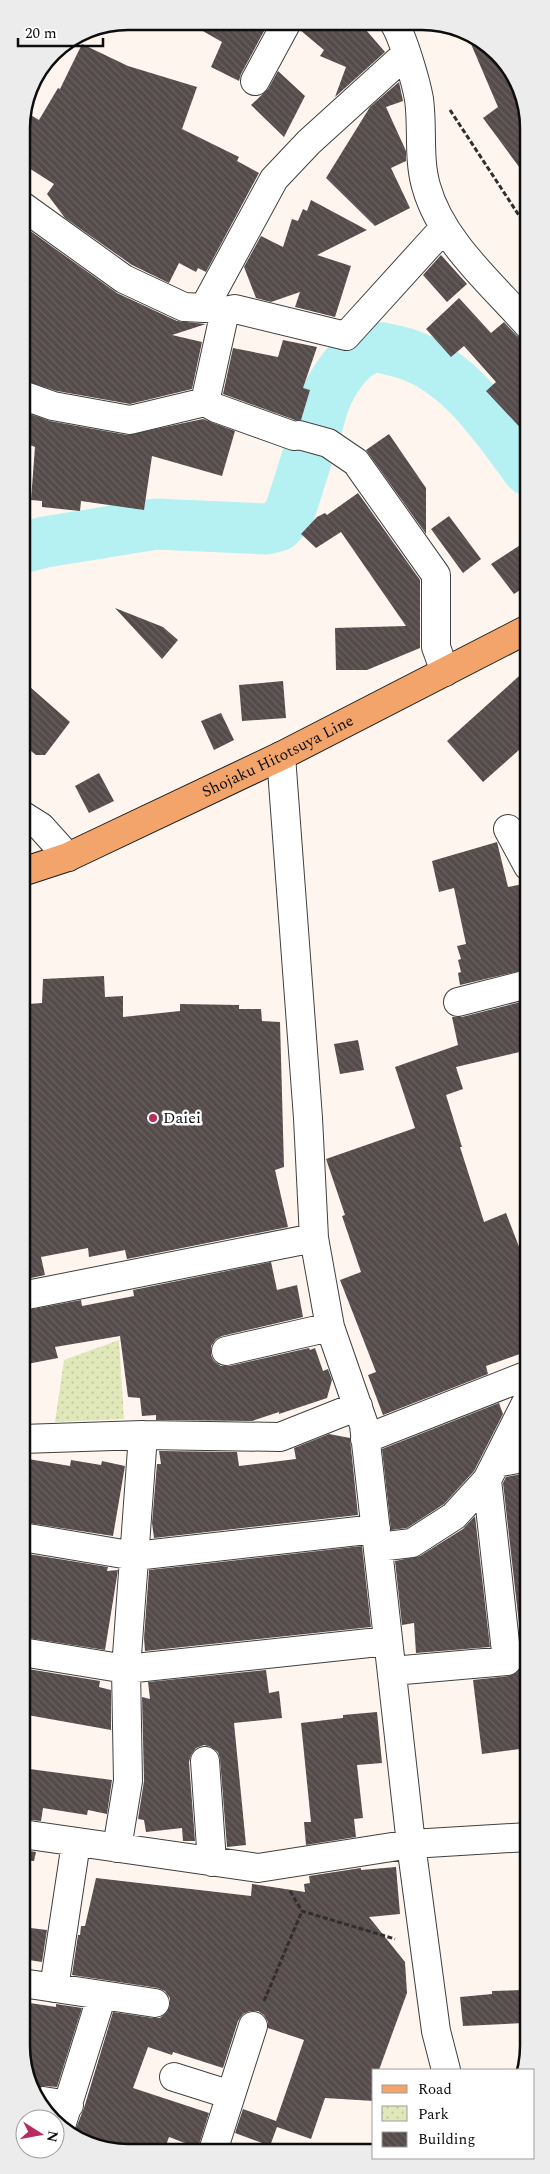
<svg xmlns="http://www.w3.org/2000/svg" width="550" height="2174" viewBox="0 0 550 2174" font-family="Spectral,serif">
<defs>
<pattern id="park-dots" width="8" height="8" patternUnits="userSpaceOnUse" patternTransform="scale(1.25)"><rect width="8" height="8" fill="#e0e7b9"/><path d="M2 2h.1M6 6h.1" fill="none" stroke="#bfc59e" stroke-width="1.8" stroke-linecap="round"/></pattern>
<pattern id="building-back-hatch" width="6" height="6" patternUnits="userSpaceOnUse" patternTransform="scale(1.25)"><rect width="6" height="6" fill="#554b4a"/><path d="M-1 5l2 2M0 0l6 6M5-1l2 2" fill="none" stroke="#686060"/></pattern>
</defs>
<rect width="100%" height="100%" fill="#fef6ee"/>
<path fill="url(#park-dots)" d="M 119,1340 L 124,1419 L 55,1422 L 64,1360 Z"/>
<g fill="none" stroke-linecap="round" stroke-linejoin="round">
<path stroke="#b5f1f3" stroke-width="51" d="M 22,548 L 45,542 L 156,524 L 266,529 L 278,526 L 289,514 C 299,485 307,456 317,427 C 320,416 323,402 329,391 C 337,376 350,357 366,350 C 375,345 387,349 396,351 C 455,364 494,424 528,470"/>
</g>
<path fill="url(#building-back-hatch)" d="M 187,22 L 269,22 L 241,74 L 239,81 L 211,67 L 222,42 Z
M 302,22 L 360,23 L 385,52 L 335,97 L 346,67 L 320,56 L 324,50 L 300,30 Z
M 468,37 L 498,53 L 528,114 L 528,179 L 483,118 L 498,107 Z
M 82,44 L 128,66 L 197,87 L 182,129 L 239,157 L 237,161 L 259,173 L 206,272 L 198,268 L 196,272 L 179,263 L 169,283 L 132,265 L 65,218 L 47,194 L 54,184 L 21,163 L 21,121 L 24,111 L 39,120 L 58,88 L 60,89 Z
M 278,71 L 305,96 L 284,137 L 251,105 L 268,89 Z
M 399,82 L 403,101 L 386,107 L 406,151 L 406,161 L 391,168 L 410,208 L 375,226 L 326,178 L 370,107 Z
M 311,200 L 367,230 L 317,255 L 351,266 L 335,317 L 295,307 L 300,292 L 271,302 L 256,298 L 244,267 L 261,236 L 283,247 L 292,219 L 298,221 L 303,209 L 307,211 Z
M 22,225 L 117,293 L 177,321 L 206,324 L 172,335 L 202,342 L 192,389 L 130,404 L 57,391 L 22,380 L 22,293 L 29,274 L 22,269 Z
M 441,255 L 467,284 L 447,302 L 423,275 Z
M 459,298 L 491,333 L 504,322 L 517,336 L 528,340 L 528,436 L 486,391 L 496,382 L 464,346 L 451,357 L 426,329 Z
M 283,340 L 317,347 L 303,388 L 310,390 L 301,420 L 295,420 L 223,394 L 233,348 L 278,357 Z
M 22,411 L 50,421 L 127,435 L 203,419 L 235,431 L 222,476 L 152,456 L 144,510 L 81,501 L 80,511 L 42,507 L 42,501 L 31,500 L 35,447 L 22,442 Z
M 389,434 L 426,488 L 426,534 L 366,450 Z
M 358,493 L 420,580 L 420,648 L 367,670 L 336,670 L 335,628 L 406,626 L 341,532 L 316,548 L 301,534 L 317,517 L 325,513 L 327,515 Z
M 449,516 L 481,559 L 463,573 L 431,529 Z
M 528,540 L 528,585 L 514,594 L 491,564 Z
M 115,608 L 163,627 L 178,640 L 162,659 Z
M 528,668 L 528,742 L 483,782 L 447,741 Z
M 22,680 L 70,722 L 45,755 L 36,755 L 22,744 Z
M 283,681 L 286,718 L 242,721 L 239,685 Z
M 221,713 L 234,740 L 214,750 L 201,721 Z
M 99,773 L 114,801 L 89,813 L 75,786 Z
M 497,842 L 508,887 L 528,883 L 528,969 L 460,985 L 458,973 L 461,972 L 458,960 L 461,959 L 457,946 L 466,944 L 454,888 L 439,892 L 432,861 Z
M 104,976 L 105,997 L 123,996 L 123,1017 L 180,1011 L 180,1004 L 239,1005 L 239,1009 L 261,1009 L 262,1021 L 280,1022 L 284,1167 L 275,1170 L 288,1227 L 127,1259 L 125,1250 L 89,1257 L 88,1248 L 41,1257 L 45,1275 L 22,1280 L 22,1148 L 26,1148 L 22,1087 L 22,1023 L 28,1004 L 42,1003 L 43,979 Z
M 528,1000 L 528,1050 L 456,1067 L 463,1089 L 446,1095 L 462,1147 L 460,1147 L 484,1222 L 506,1213 L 528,1270 L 528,1351 L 486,1366 L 488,1374 L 383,1415 L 368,1375 L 376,1372 L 340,1280 L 361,1272 L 342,1216 L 345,1215 L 326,1159 L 415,1128 L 395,1067 L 458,1045 L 452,1017 L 462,1017 Z
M 358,1040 L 364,1070 L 340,1074 L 334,1044 Z
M 271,1262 L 277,1290 L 297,1285 L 303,1317 L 222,1336 L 216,1339 L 211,1346 L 211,1355 L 214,1361 L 221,1366 L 229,1366 L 309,1348 L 310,1350 L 315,1348 L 323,1371 L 328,1369 L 332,1380 L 327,1398 L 279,1414 L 279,1412 L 252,1421 L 156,1420 L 156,1415 L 142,1416 L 140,1398 L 128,1397 L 120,1336 L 55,1347 L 58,1358 L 22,1365 L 22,1311 L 81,1300 L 82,1306 L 134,1296 L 133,1290 Z
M 499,1403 L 503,1414 L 474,1471 L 444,1504 L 407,1528 L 391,1530 L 382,1449 Z
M 329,1434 L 350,1438 L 358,1515 L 154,1538 L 152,1523 L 157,1464 L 161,1464 L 159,1451 L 237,1452 L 239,1466 L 296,1459 L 294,1448 Z
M 28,1459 L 70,1466 L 71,1460 L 101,1465 L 102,1461 L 125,1466 L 113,1536 L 22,1522 L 22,1471 L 26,1472 Z
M 527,1473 L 528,1748 L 482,1754 L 473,1680 L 509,1676 L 516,1673 L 521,1667 L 523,1659 L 503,1483 L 506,1477 Z
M 475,1516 L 490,1647 L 416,1653 L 414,1623 L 402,1625 L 395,1561 L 420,1556 L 463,1529 Z
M 362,1546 L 371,1627 L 145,1651 L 144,1638 L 149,1570 Z
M 22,1553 L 108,1567 L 107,1571 L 118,1570 L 105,1650 L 22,1637 Z
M 22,1668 L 100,1681 L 99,1687 L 111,1690 L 111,1730 L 22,1714 Z
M 266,1670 L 269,1693 L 279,1691 L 282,1718 L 234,1723 L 246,1845 L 227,1847 L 220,1759 L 218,1752 L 211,1747 L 204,1745 L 196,1748 L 191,1755 L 189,1762 L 195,1841 L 183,1841 L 182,1828 L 146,1832 L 144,1820 L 138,1819 L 144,1781 L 142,1697 L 150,1699 L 148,1682 Z
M 377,1712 L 382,1763 L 357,1765 L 363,1818 L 354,1819 L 356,1837 L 306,1845 L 304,1822 L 311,1822 L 301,1723 L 343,1718 L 343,1715 Z
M 22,1768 L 112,1780 L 107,1814 L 88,1810 L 87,1815 L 43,1808 L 41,1821 L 22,1819 Z
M 22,1850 L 36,1852 L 34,1861 L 22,1860 Z
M 396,1867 L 400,1914 L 369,1917 L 405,1962 L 407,1993 L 379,2070 L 374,2070 L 374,2101 L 325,2098 L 311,2139 L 277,2127 L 270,2146 L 235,2133 L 243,2109 L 276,2121 L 304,2040 L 268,2028 L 268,2022 L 264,2015 L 258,2011 L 250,2011 L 243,2014 L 238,2021 L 223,2068 L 173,2052 L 172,2055 L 148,2047 L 133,2088 L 209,2113 L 198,2148 L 169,2137 L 164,2151 L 107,2151 L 74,2133 L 84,2108 L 113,2012 L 153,2018 L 160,2018 L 167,2012 L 170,2005 L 170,1998 L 165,1991 L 158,1988 L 72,1975 L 78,1935 L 80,1935 L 81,1926 L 85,1926 L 96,1878 L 251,1896 L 252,1884 L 305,1892 L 304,1884 L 310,1883 L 309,1876 L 361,1868 L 361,1870 Z
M 22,1927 L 47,1930 L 42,1962 L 22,1959 Z
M 523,1990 L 525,2023 L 463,2026 L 460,1997 L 492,1994 L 492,1991 Z
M 30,2003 L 56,2007 L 56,2004 L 82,2008 L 57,2087 L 45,2086 L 36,2088 L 22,2060 L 22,2006 L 29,2007 Z"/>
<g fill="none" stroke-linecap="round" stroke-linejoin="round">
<defs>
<path id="minor" d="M 394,23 C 403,37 416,82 419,99 C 423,128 418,158 426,186 C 441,241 491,283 528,325
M 255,81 L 287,22
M 21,205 L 124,279 L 184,307 L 204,308 L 274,179 L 309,142 L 406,54
M 208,308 L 225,311 L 235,309 L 346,336 L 444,228
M 225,311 L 205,402 L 216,408 L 294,436 L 299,435 L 328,443 L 356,462 L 436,575 L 436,647 L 445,672
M 22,395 L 53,406 L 130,420 L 205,402
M 281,756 L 308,1118 L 314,1238 L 330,1327 L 364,1425 L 411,1844 L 436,2031 L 446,2070
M 22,815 L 41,827 L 68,857
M 508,829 L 528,866
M 458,1002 L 528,984
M 22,1296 L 314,1238
M 226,1351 L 330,1327
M 22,1439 L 143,1435 L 280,1437 L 358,1406
M 365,1439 L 528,1375
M 496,1463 L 528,1457
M 22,1537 L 135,1556 L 376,1529
M 378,1547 L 412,1543 L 454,1516 L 487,1480 L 528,1399
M 22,1652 L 126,1669 L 388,1641
M 392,1671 L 507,1661 L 487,1480
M 205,1761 L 212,1862
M 22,1834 L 258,1868 L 411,1844 L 528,1837
M 117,1848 L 128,1781 L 126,1669 L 143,1435
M 22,1983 L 155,2003
M 54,1988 L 76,1843
M 174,2077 L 231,2095
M 43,2101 L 69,2105
M 61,2126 L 102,1995
M 213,2151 L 253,2026"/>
<g id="major">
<path id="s1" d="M 22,872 L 68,857 L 281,756 L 528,629"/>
</g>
</defs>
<use href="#minor" stroke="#404040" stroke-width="30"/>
<use href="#major" stroke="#1e1e1e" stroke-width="30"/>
<path stroke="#2f2f2f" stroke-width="3" stroke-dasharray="5 2.5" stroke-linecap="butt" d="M 450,110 L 522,220
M 290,1891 L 302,1911 L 395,1939
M 264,2001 L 302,1911"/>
<use href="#minor" stroke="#fff" stroke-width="28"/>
<use href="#major" stroke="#f2a46a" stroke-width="28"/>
</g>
<circle fill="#b72b61" stroke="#fff" stroke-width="2" cx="153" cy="1118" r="5"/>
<g text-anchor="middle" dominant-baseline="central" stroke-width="5" stroke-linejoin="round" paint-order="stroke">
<g font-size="16" fill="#0d0d0d" stroke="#fff">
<text stroke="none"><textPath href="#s1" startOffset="281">Shojaku Hitotsuya Line</textPath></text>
</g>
<g font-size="16" fill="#0d0d0d" stroke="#fff" text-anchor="start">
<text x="163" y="1118">Daiei</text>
</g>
</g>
<path d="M0 0H550V2174H0ZM128 30H422A98 98 0 0 1 520 128V2046A98 98 0 0 1 422 2144H128A98 98 0 0 1 30 2046V128A98 98 0 0 1 128 30Z" fill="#ececec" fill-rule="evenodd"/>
<path fill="none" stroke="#0d0d0d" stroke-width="2.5" d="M128 30H422A98 98 0 0 1 520 128V2046A98 98 0 0 1 422 2144H128A98 98 0 0 1 30 2046V128A98 98 0 0 1 128 30Z"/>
<rect x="372" y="2069" width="162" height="90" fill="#ffffff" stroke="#9e9e9e"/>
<rect x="382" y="2085" width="25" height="8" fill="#f2a46a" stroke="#9e9e9e"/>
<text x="418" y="2094" font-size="15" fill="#0d0d0d">Road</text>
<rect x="382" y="2106" width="25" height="15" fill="url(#park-dots)" stroke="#9e9e9e"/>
<text x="418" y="2119" font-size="15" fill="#0d0d0d">Park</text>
<rect x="382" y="2132" width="25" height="15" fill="url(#building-back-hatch)" stroke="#9e9e9e"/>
<text x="418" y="2144" font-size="15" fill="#0d0d0d">Building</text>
<g transform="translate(40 2134) rotate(101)"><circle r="24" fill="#ffffff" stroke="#9e9e9e"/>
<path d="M0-4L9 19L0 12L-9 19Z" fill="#b72b61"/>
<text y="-8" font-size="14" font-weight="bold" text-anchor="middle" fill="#0d0d0d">N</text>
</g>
<path d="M18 38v8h85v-8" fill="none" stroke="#0d0d0d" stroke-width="2.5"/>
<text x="25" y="38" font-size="15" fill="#0d0d0d" stroke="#ffffff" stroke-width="4" paint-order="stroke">20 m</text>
</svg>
